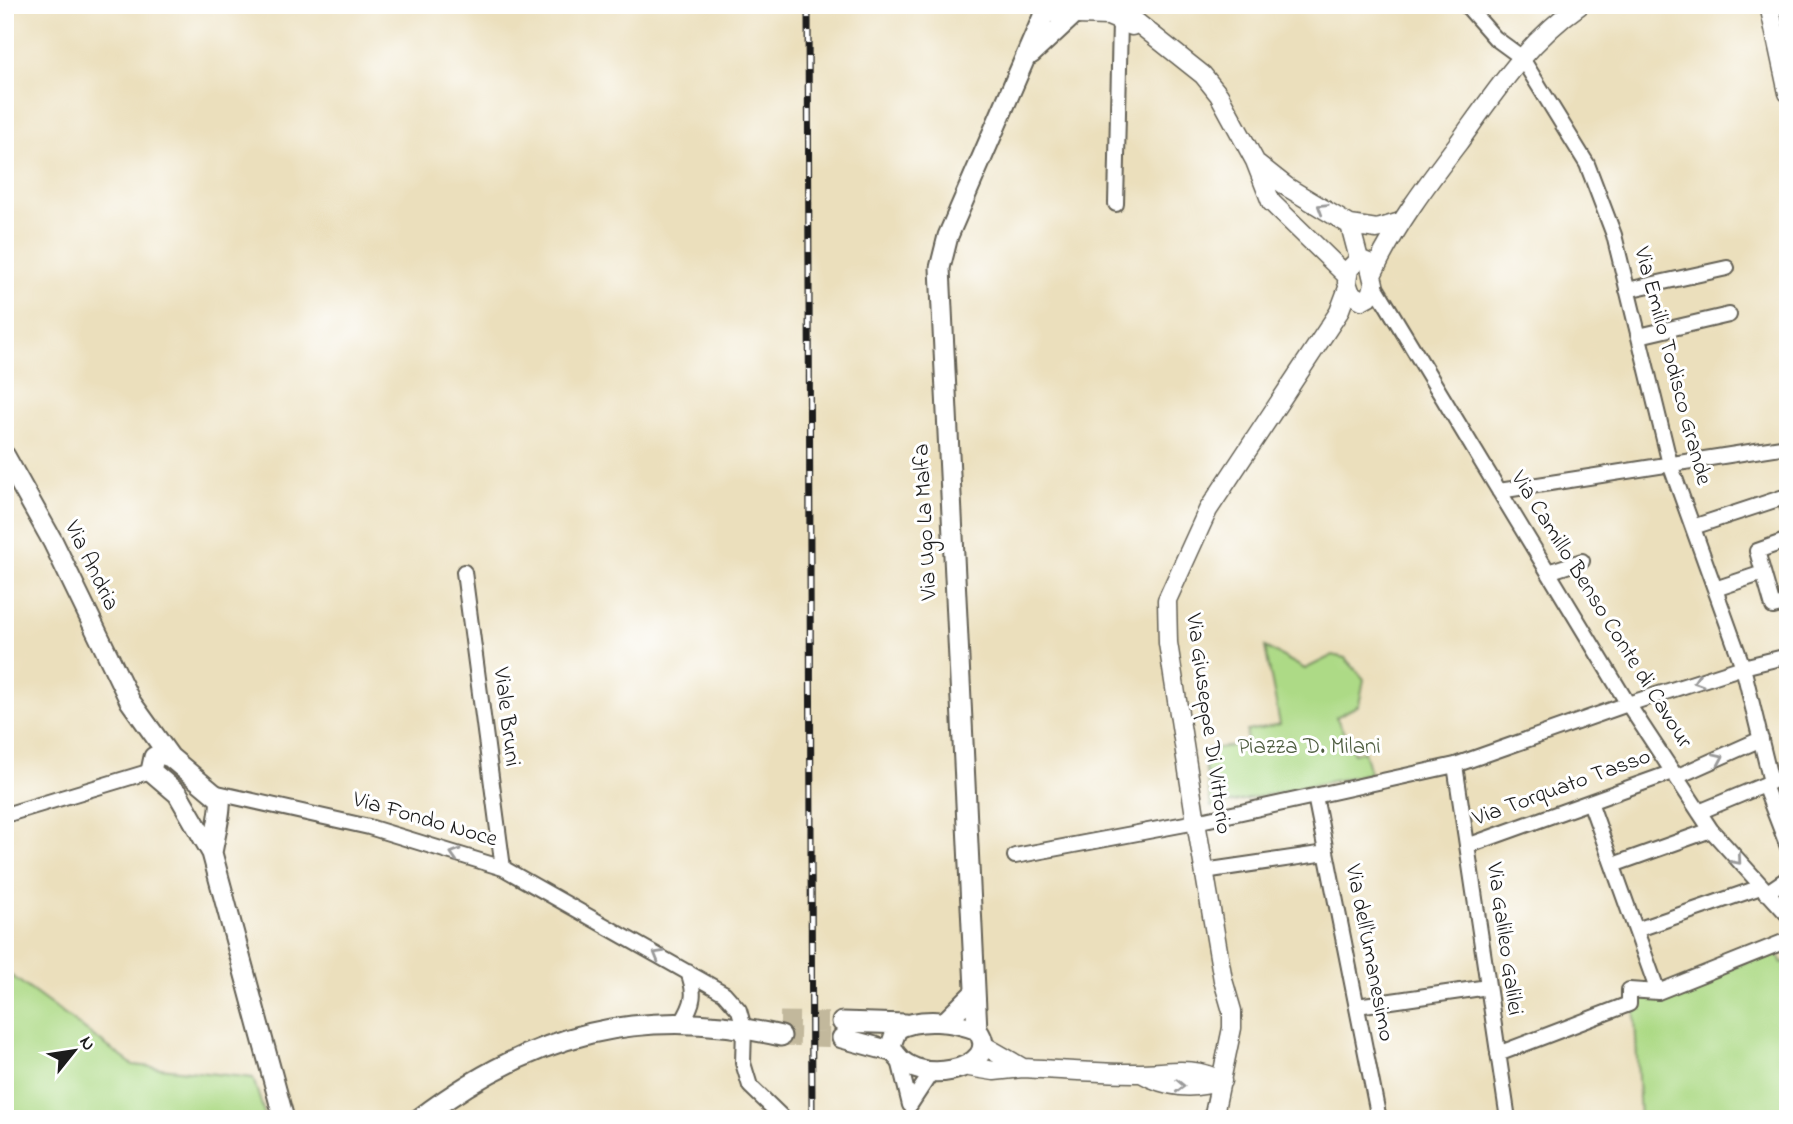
<svg xmlns="http://www.w3.org/2000/svg" width="1793" height="1124" viewBox="0 0 1793 1124" font-family="'Indie Flower',sans-serif">
<rect width="100%" height="100%" fill="#fff"/>
<filter id="ink" filterUnits="userSpaceOnUse"><feTurbulence type="fractalNoise" baseFrequency=".0143" numOctaves="2"/><feDisplacementMap in="SourceGraphic" scale="14" xChannelSelector="R" yChannelSelector="G"/><feConvolveMatrix kernelMatrix="1 2 1 2 8 2 1 2 1" color-interpolation-filters="sRGB"/></filter>
<filter id="wash" filterUnits="userSpaceOnUse"><feTurbulence type="fractalNoise" baseFrequency=".00686" numOctaves="4" result="noise"/><feDisplacementMap in="SourceGraphic" scale="28" xChannelSelector="R" yChannelSelector="G"/><feGaussianBlur stdDeviation="1.57" result="paint"/><feColorMatrix in="noise" values="0 0 0 0 0 0 0 0 0 0 0 0 0 0 0 0 0 1.4 0 .05"/><feComposite in="paint" operator="in"/></filter>
<g filter="url(#wash)">
<rect width="100%" height="100%" fill="#ebdfbc"/>
<path fill="#adda86" stroke="#647b51" stroke-width="2" d="M 1265,647 L 1305,669 L 1333,655 L 1345,658 L 1364,679 L 1359,705 L 1336,717 L 1354,753 L 1364,751 L 1370,773 L 1211,807 L 1203,750 L 1246,744 L 1247,731 L 1280,724 Z
M 1776,950 L 1782,963 L 1788,961 L 1788,1119 L 1640,1119 L 1634,999 L 1656,998 Z
M 5,971 L 133,1065 L 253,1078 L 266,1119 L 5,1119 Z"/>
</g>
<g filter="url(#ink)">
<g fill="none" stroke-linecap="round" stroke-linejoin="round">
<path stroke="#c2b89c" stroke-width="19" stroke-dasharray="19 10" stroke-linecap="butt" d="M 780,1021 L 842,1022
M 781,1036 L 842,1038"/>
<defs>
<path id="minor" d="M 1466,5 L 1495,38 L 1521,57 L 1587,164 L 1614,235 L 1670,464 L 1743,667 L 1771,782 L 1699,812
M 1116,204 L 1120,21
M 1374,284 L 1628,704 L 1711,830 L 1788,915
M 1627,290 L 1727,268
M 1639,336 L 1729,315
M 1499,491 L 1788,446
M 1693,527 L 1784,497 L 1788,508
M 1788,540 L 1757,551 L 1773,607 L 1788,603
M 464,572 L 503,868
M 1548,572 L 1582,561
M 1715,589 L 1763,573
M 1455,765 L 1508,1119
M 1676,777 L 1761,739
M 1764,785 L 1788,847
M 213,792 L 369,827 L 503,868 L 724,993 L 739,1010 L 744,1028 L 743,1063 L 750,1086 L 782,1117
M 1315,796 L 1379,1119
M 1590,802 L 1658,992
M 5,815 L 151,771
M 1467,846 L 1673,772
M 1015,856 L 1196,822 L 1455,765 L 1628,704 L 1743,667 L 1788,656
M 1613,865 L 1711,830
M 1204,871 L 1326,853
M 1766,893 L 1788,878
M 1636,930 L 1761,887
M 1357,1006 L 1488,987
M 682,1022 C 694,1003 696,993 688,972
M 1498,1054 L 1629,1004 L 1629,990 L 1658,992 L 1788,940
M 899,1060 L 910,1105 L 933,1070"/>
<path id="tertiary" d="M 1115,5 L 1203,75 L 1219,95 L 1255,161 L 1271,202 L 1347,276
M 1769,5 L 1788,93
M 1077,15 L 1108,16 L 1132,26
M 1258,164 L 1287,187 L 1350,225 L 1359,259
M 1350,225 L 1377,229 L 1400,222
M 1359,259 L 1369,263 L 1374,284 L 1371,295 L 1362,300 L 1351,294 L 1347,282 L 1349,269 Z
M 1373,273 C 1396,225 1427,184 1459,142 C 1495,92 1528,41 1580,5
M 969,1067 L 994,1071 L 1023,1068 L 983,1045
M 1023,1068 C 1061,1070 1099,1073 1137,1073 C 1170,1073 1191,1065 1222,1081
M 1141,1073 C 1167,1088 1192,1090 1222,1081
M 1213,1119 L 1232,1028 L 1232,1011 L 1223,980 L 1196,822 L 1168,643 L 1167,600 L 1208,510 L 1339,312 L 1348,288"/>
<path id="secondary" d="M 1031,54 L 1071,17
M 5,456 L 53,542 L 130,701 L 170,757 L 220,799 C 222,809 214,840 212,853
M 170,757 L 160,754 L 154,757 L 151,771 L 178,794 L 212,853 L 284,1119
M 842,1022 L 906,1024
M 945,1022 L 975,992
M 977,1030 C 954,1021 920,1017 897,1029 L 891,1045 C 907,1093 1008,1069 977,1030 L 940,268 L 948,236 L 1048,5 C 1058,21 1076,20 1086,5
M 842,1038 L 894,1052
M 419,1119 C 532,1033 642,1004 781,1036"/>
</defs>
<use href="#minor" stroke="#646054" stroke-width="18"/>
<use href="#tertiary" stroke="#646054" stroke-width="21"/>
<use href="#secondary" stroke="#646054" stroke-width="23"/>
<use href="#minor" stroke="#fff" stroke-width="14"/>
<use href="#tertiary" stroke="#fff" stroke-width="18"/>
<use href="#secondary" stroke="#fff" stroke-width="19"/>
<defs>
<path id="rail" d="M 808,5 L 812,1119"/>
</defs>
<use href="#rail" stroke="#1c1c1c" stroke-width="7"/>
<use href="#rail" stroke="#fff" stroke-width="4.5" stroke-dasharray="13" stroke-linecap="butt"/>
</g>
<defs><path id="oneway-chevron" d="M-2-3.5L2.5 0L-2 3.5" fill="none" stroke-width="1.6" stroke-linecap="round" stroke-linejoin="round" transform="scale(1.75)"/></defs>
<g stroke="#999">
<use href="#oneway-chevron" transform="translate(1322 208) rotate(-148)"/>
<use href="#oneway-chevron" transform="translate(1698 681) rotate(162)"/>
<use href="#oneway-chevron" transform="translate(1719 758) rotate(-24)"/>
<use href="#oneway-chevron" transform="translate(455 854) rotate(-163)"/>
<use href="#oneway-chevron" transform="translate(1737 860) rotate(49)"/>
<use href="#oneway-chevron" transform="translate(658 955) rotate(-150)"/>
<use href="#oneway-chevron" transform="translate(1180 1086) rotate(2)"/>
</g>
</g>
<g text-anchor="middle" dominant-baseline="central" stroke-width="6" stroke-linejoin="round" paint-order="stroke">
<g font-size="23" fill="#1c1c1c" stroke="#fff">
<text transform="translate(1672 366) rotate(75)">Via Emilio Todisco Grande</text>
<text transform="translate(926 522) rotate(-93)">Via Ugo La Malfa</text>
<text transform="translate(91 566) rotate(64)">Via Andria</text>
<text transform="translate(1601 610) rotate(58)">Via Camillo Benso Conte di Cavour</text>
<text transform="translate(506 717) rotate(83)">Viale Bruni</text>
<text transform="translate(1208 724) rotate(82)">Via Giuseppe Di Vittorio</text>
<text transform="translate(1562 788) rotate(-20)">Via Torquato Tasso</text>
<text transform="translate(425 820) rotate(16)">Via Fondo Noce</text>
<text transform="translate(1504 939) rotate(82)">Via Galileo Galilei</text>
<text transform="translate(1369 953) rotate(79)">Via dell'Umanesimo</text>
</g>
<g font-size="23" fill="#4f5e41" stroke="#fff">
<text x="1309" y="747">Piazza D. Milani</text>
</g>
</g>
<rect width="1793" height="1124" fill="none" stroke="#fff" stroke-width="28"/>
<g transform="translate(74 1051) rotate(60)" stroke="#ffffff" stroke-width="5" paint-order="stroke">
<path d="M0-5L12 26L0 18L-12 26Z" fill="#1c1c1c"/>
<text y="-10" font-size="19" font-weight="bold" text-anchor="middle" fill="#1c1c1c">N</text>
</g>
</svg>
